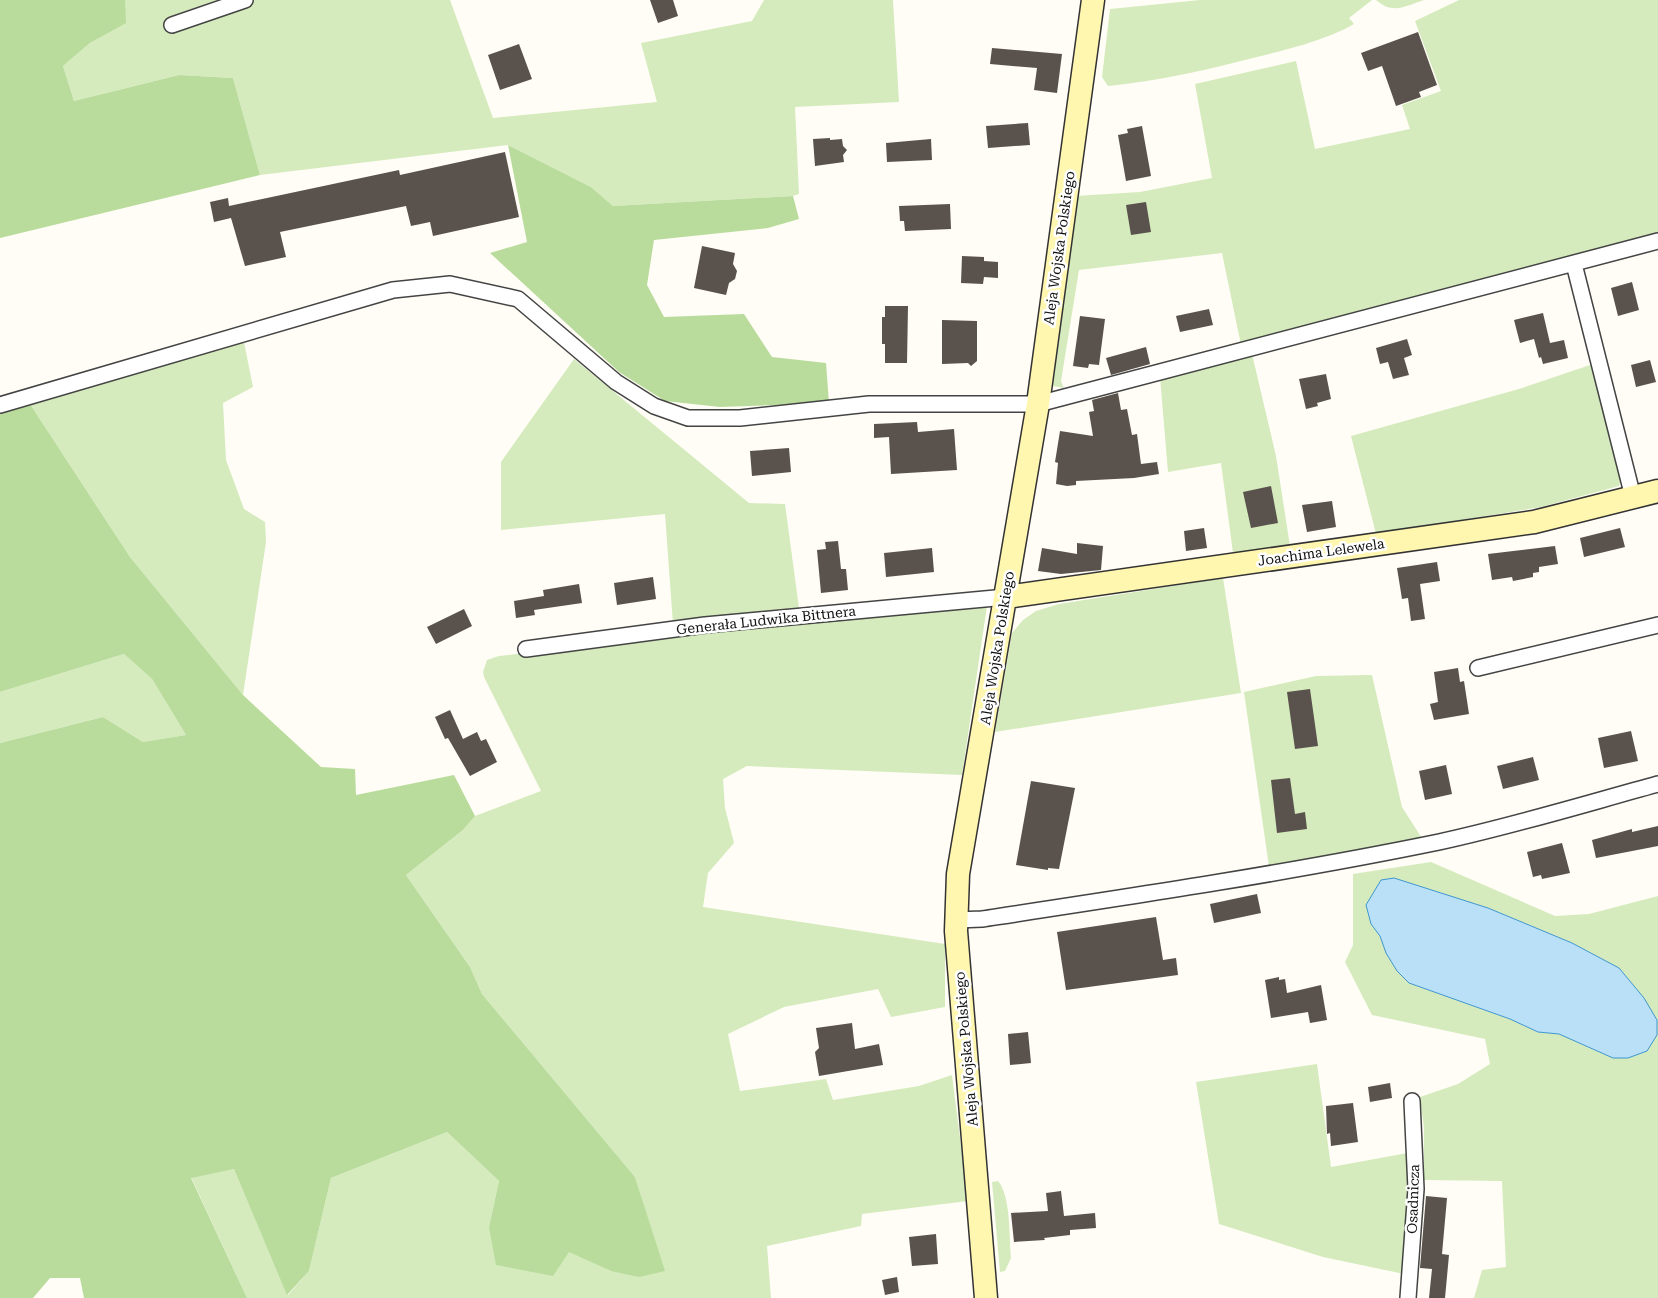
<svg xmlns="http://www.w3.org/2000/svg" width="1658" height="1298" viewBox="0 0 1658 1298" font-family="'Roboto Serif',serif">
<rect width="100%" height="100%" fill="#fffdf5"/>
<path fill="#d5ebbd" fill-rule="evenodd" d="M 125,0 L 450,0 L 493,118 L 657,102 L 641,43 L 752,21 L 764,0 L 893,0 L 899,102 L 795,107 L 799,194 L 793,196 L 613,206 L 591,187 L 508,145 L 260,175 L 233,78 L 179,75 L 74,101 L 63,66 L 90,43 L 125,23 Z
M 1200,0 L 1372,0 L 1349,18 L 1354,24 C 1326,40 1292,48 1261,56 C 1210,69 1160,81 1108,86 L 1102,77 L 1110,9 Z
M 1376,0 L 1424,0 C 1405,6 1393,15 1376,0 Z
M 1459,0 L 1658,0 L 1658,233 L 1241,345 L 1222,253 L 1079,270 L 1061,381 L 1064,388 L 1047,385 L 1075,196 L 1140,192 L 1212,178 L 1195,84 L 1296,61 L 1315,149 L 1410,129 L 1402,105 L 1441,91 L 1415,21 Z
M 244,342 L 253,387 L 223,403 L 226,460 L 244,509 L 265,522 L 266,542 L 243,695 L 130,557 L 30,404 Z
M 1252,354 L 1276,456 L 1290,546 L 1233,553 L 1221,463 L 1168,472 L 1160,377 Z
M 574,359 L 749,503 L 785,504 L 799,608 L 673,624 L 665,514 L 501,530 L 501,462 Z
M 1593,364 L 1621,478 L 1619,486 L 1541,507 L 1376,534 L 1351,436 L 1519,389 Z
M 1223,578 L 1241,693 L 995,732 L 1012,633 L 1023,620 L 1036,611 L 1059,604 Z
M 988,599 L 962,775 L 747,766 L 723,779 L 725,808 L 734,843 L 708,873 L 703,907 L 945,944 L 945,1007 L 891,1017 L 878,989 L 784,1007 L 728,1034 L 740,1091 L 826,1079 L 833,1100 L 919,1086 L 952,1075 L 968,1201 L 862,1214 L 861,1226 L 767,1246 L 771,1298 L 247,1298 L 191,1177 L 234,1169 L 288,1295 L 309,1271 L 331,1178 L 447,1132 L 499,1181 L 489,1227 L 569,1251 L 611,1271 L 664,1271 L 635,1177 L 482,994 L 470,967 L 406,875 L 463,830 L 475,816 L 541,791 L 484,677 L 483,672 L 487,660 L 499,656 Z
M 124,654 L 152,679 L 186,735 L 143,742 L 103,717 L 0,743 L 0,692 Z
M 1372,675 L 1402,807 L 1423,840 L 1269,867 L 1244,692 L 1316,676 Z
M 1431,862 L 1555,916 L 1589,914 L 1658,896 L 1658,1298 L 1474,1298 L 1482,1270 L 1506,1267 L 1502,1181 L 1424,1180 L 1424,1128 L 1420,1097 L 1458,1084 L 1490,1064 L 1485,1039 L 1372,1015 L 1345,962 L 1353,945 L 1353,874 ZM 1488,908 L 1572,943 L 1619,968 L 1628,1058 L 1613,1058 L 1559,1034 L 1538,1032 L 1510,1019 L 1409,983 C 1395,969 1387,955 1380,936 Z
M 1317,1064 L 1331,1167 L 1413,1152 L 1404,1274 L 1323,1257 L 1219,1224 L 1196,1082 Z
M 998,1181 C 1011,1196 1009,1237 1011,1258 L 1005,1271 L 1000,1272 L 992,1182 Z"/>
<path fill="#b9dc9c" d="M 0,0 L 125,0 L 126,23 L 90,43 L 63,66 L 74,101 L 179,75 L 233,78 L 260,175 L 0,238 Z
M 508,145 L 591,187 L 613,206 L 793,196 L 799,219 L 768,228 L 654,240 L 647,285 L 664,317 L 744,314 L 772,357 L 826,363 L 829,403 L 720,407 L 665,401 L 619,372 L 490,253 L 527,242 Z
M 30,404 L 130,557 L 243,695 L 321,767 L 355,769 L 356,795 L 454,775 L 475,816 L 463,830 L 406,875 L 470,967 L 482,994 L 635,1177 L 665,1271 L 639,1277 L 611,1271 L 569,1252 L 553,1276 L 496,1265 L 489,1227 L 499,1181 L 447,1132 L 331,1178 L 309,1271 L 287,1295 L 234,1169 L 191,1178 L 247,1298 L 84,1298 L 80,1278 L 50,1278 L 33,1298 L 0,1298 L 0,743 L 103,717 L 143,742 L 186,735 L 152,679 L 124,654 L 0,692 L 0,412 Z"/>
<path fill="#b9e0f7" stroke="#3f96cf" d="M 1394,878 L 1488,908 L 1572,943 L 1619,968 L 1644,998 L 1657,1020 L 1657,1035 L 1647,1051 L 1628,1058 L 1613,1058 L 1559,1034 L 1538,1032 L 1510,1019 L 1409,983 L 1397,971 L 1386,953 L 1380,936 L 1371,924 L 1366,905 L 1381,880 Z"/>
<path fill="#5a524d" d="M 650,0 L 673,0 L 678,16 L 658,23 Z
M 1418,32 L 1437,85 L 1419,92 L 1421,97 L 1396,106 L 1382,66 L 1368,71 L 1361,53 Z
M 519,44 L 532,79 L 500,90 L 488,55 Z
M 992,48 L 1062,54 L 1057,93 L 1034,90 L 1037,68 L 990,64 Z
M 1028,123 L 1030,145 L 988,148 L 986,126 Z
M 1142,126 L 1151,176 L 1126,181 L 1118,135 L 1128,133 L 1127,129 Z
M 830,138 L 830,140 L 842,139 L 843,146 L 847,150 L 843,155 L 844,162 L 815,166 L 813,139 Z
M 931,139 L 932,160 L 887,162 L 886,143 Z
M 505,152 L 519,217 L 433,236 L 430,222 L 411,226 L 406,206 L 280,232 L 286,257 L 245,266 L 231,218 L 214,222 L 210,202 L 228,198 L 229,206 L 399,170 L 400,175 Z
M 1146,202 L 1151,232 L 1131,235 L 1126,205 Z
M 950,204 L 951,229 L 905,231 L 904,221 L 900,221 L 899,206 Z
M 702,246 L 735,253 L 733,264 L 737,271 L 735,279 L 729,283 L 726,295 L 694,288 Z
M 962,256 L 984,257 L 984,261 L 998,262 L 998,278 L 984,277 L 983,284 L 961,283 Z
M 1632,282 L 1639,310 L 1618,316 L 1611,288 Z
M 885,306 L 908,306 L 907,363 L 885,363 L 885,344 L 882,344 L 882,317 L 885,317 Z
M 1209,309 L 1213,325 L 1180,332 L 1176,316 Z
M 1543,313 L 1550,343 L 1564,340 L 1568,358 L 1543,364 L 1541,357 L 1539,358 L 1534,339 L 1520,343 L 1514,320 Z
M 1080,316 L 1105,319 L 1099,365 L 1089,364 L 1088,368 L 1073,366 Z
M 942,320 L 977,321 L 977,361 L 971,366 L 968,363 L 942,364 Z
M 1407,339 L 1412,355 L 1404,358 L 1409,375 L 1393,379 L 1388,362 L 1380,364 L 1376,348 Z
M 1146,347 L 1150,364 L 1111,375 L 1106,358 Z
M 1650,360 L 1656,382 L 1636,387 L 1631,365 Z
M 1326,374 L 1331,399 L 1317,403 L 1318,406 L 1306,409 L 1299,379 Z
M 1118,393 L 1121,410 L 1127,409 L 1132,435 L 1137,434 L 1141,464 L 1157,462 L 1159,474 L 1134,478 L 1076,481 L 1076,485 L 1067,486 L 1056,484 L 1058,463 L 1055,462 L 1060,431 L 1093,436 L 1089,412 L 1094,411 L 1092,400 Z
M 917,422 L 918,432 L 954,429 L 957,470 L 891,474 L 889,437 L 874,438 L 874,424 Z
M 789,448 L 791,472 L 752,476 L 750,451 Z
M 1271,486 L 1278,523 L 1251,528 L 1243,492 Z
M 1332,501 L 1336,527 L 1307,532 L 1302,505 Z
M 1204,528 L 1207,548 L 1186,551 L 1184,531 Z
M 1620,528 L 1625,547 L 1584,557 L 1580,538 Z
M 838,541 L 841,569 L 846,569 L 848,590 L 821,593 L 817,550 L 826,549 L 825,542 Z
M 1077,543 L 1103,546 L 1101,570 L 1061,574 L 1038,571 L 1042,548 L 1077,554 Z
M 1555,546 L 1558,564 L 1539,567 L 1539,572 L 1533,573 L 1533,577 L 1513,581 L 1512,577 L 1492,580 L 1488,554 Z
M 932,548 L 934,572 L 886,577 L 884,553 Z
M 1437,562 L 1440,581 L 1420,584 L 1425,619 L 1411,621 L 1408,598 L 1402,599 L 1397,568 Z
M 653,577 L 656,599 L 617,605 L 614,583 Z
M 579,584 L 582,603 L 534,610 L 535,615 L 516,618 L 514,601 L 544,596 L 543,590 Z
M 464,609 L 472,626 L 436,644 L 427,627 Z
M 1458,668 L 1460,682 L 1464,681 L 1469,714 L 1434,720 L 1430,704 L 1438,702 L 1434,672 Z
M 1310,689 L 1318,746 L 1295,749 L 1287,692 Z
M 450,710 L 463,739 L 477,732 L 481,741 L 486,739 L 497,762 L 470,776 L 448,738 L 445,739 L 435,717 Z
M 1631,731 L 1638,761 L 1604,768 L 1598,738 Z
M 1533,757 L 1539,780 L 1503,789 L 1497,766 Z
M 1446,765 L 1452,794 L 1425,800 L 1419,771 Z
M 1290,778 L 1295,814 L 1305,812 L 1307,829 L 1277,833 L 1271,780 Z
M 1031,781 L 1075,788 L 1059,869 L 1048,868 L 1048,870 L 1016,865 Z
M 1658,826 L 1658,846 L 1596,858 L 1592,840 L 1632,829 L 1632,832 Z
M 1562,843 L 1570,873 L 1542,879 L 1541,875 L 1533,877 L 1527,852 Z
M 1257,894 L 1261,913 L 1214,923 L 1210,904 Z
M 1156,917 L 1163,960 L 1176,958 L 1178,975 L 1066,990 L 1057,932 Z
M 1279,977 L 1279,980 L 1285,979 L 1287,993 L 1321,985 L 1327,1020 L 1310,1023 L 1308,1012 L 1271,1018 L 1265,980 Z
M 852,1023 L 855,1049 L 879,1044 L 883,1065 L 819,1076 L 815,1052 L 819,1048 L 816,1028 Z
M 1028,1032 L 1031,1063 L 1010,1065 L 1008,1034 Z
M 1390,1083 L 1392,1098 L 1370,1102 L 1368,1087 Z
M 1353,1103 L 1358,1142 L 1331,1146 L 1330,1133 L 1327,1134 L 1326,1106 Z
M 1061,1191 L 1064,1216 L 1095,1213 L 1096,1228 L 1070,1230 L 1070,1235 L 1044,1238 L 1045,1240 L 1014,1242 L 1011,1213 L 1048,1211 L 1046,1193 Z
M 1426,1196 L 1447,1198 L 1442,1254 L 1449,1255 L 1445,1298 L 1429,1298 L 1432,1269 L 1420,1268 Z
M 936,1234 L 938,1264 L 912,1266 L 909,1237 Z
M 897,1277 L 899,1292 L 885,1295 L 882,1280 Z"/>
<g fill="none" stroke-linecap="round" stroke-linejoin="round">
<defs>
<path id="street" d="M 172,25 L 245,0
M 1574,264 L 1633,497
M 0,405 L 393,290 L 450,284 L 518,299 L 616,382 L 654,406 L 688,418 L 740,418 L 869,404 L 1038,404 L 1658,241
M 526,649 L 705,625 L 1006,597
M 1478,668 L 1658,625
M 957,920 L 982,919 C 1134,896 1288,873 1439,842 C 1513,826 1585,804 1658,784
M 1408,1298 L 1416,1189 L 1412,1101"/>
<path id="secondary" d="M 1006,597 L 1534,522 L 1658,491
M 986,1298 L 956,931 L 958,874 L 1038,404 L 1093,0"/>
</defs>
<use href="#street" stroke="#444" stroke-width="18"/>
<use href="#secondary" stroke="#333" stroke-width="25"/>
<use href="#street" stroke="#fff" stroke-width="15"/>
<use href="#secondary" stroke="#fff6b0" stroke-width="22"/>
</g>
<g text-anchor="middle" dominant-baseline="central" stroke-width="5" stroke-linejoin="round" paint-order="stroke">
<g font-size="14" fill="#111" stroke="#fff">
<text transform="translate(1059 248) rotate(-82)">Aleja Wojska Polskiego</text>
<text transform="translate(1321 552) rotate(-8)">Joachima Lelewela</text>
<text transform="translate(766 620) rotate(-6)">Generała Ludwika Bittnera</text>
<text transform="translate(997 648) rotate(-81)">Aleja Wojska Polskiego</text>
<text transform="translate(966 1049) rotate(-95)">Aleja Wojska Polskiego</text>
<text transform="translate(1413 1199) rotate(-88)">Osadnicza</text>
</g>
</g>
</svg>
